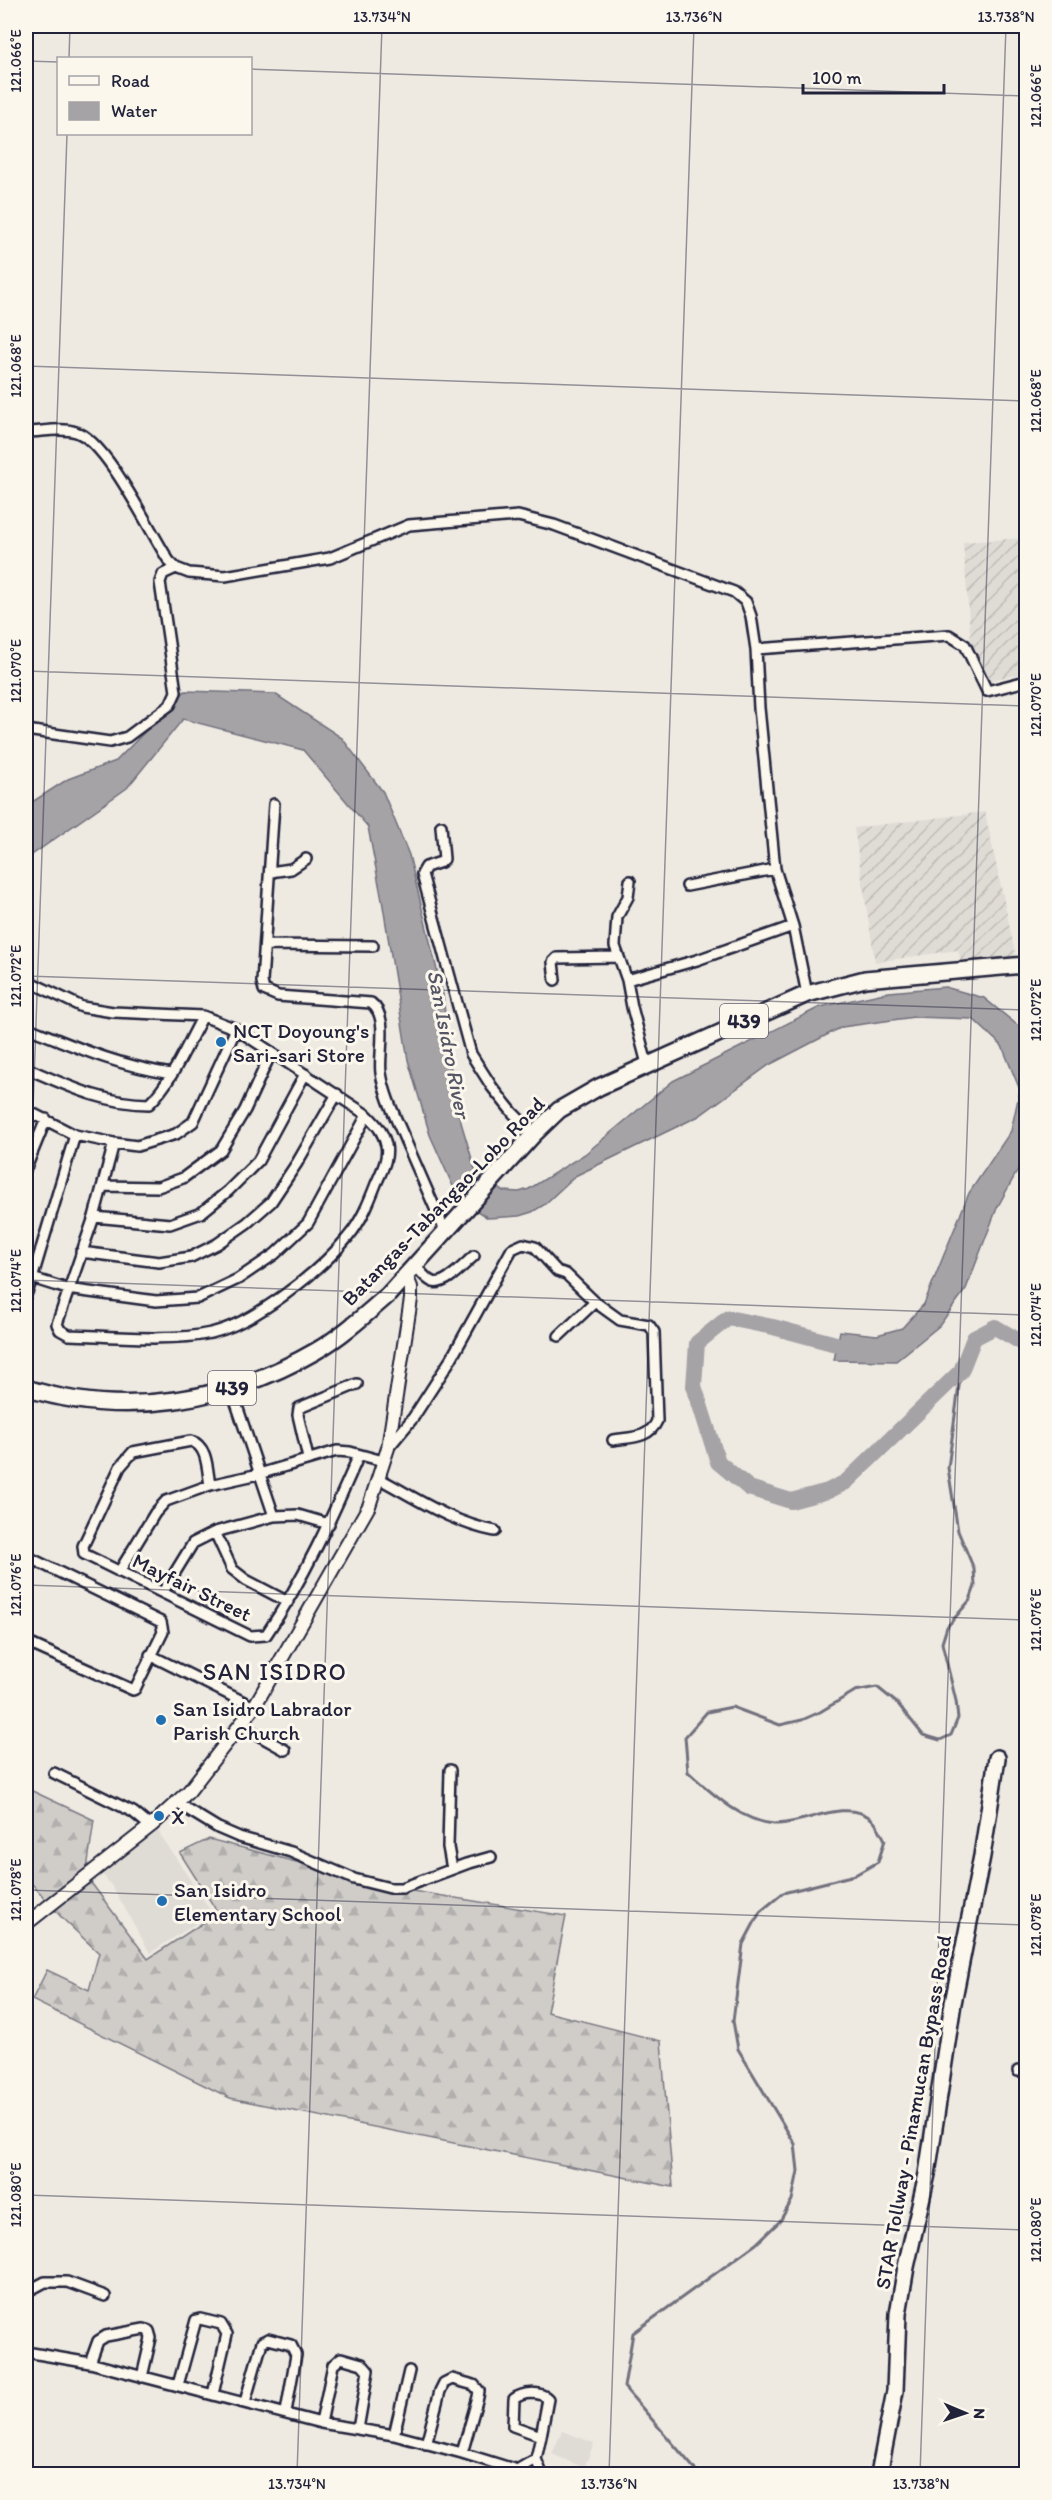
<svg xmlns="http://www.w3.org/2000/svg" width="1052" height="2500" viewBox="0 0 1052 2500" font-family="Itim,sans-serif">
<defs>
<pattern id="industrial-furrows" width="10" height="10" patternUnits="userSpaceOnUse" patternTransform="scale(1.5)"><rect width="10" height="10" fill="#dfdbd5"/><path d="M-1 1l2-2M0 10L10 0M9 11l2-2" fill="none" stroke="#bfbcb8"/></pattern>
<pattern id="forest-firs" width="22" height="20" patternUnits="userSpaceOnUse" patternTransform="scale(1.5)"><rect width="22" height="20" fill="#d0cdc9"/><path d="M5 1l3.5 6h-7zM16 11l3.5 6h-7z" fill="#b2b0ae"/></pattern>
</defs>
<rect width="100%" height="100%" fill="#eeeae2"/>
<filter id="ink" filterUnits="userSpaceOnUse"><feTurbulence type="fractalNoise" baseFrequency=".0167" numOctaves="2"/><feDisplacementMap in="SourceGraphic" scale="12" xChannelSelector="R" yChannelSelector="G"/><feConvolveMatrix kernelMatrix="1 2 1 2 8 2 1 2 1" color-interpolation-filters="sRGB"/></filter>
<g filter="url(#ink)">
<path fill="#dfdbd5" d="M 158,1831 L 212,1913 L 150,1953 L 114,1889 L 99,1870 Z
M 562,2431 L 594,2443 L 584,2468 L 552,2454 Z"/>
<path fill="url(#industrial-furrows)" d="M 1026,538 L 1026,673 L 974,683 L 963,542 Z
M 985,812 L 1016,957 L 961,962 L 958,950 L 875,962 L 854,828 Z"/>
<path fill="url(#forest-firs)" stroke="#797882" stroke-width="1.5" d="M 26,1788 L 94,1820 L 86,1876 L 148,1959 L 218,1913 L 180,1853 L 209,1839 L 394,1888 L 566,1916 L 547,2012 L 661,2041 L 673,2187 L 230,2098 L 32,2000 L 47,1970 L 89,1990 L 99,1953 L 62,1918 L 26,1877 Z"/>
<path fill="#a6a3a7" stroke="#716f7c" stroke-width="1.5" d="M 185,691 L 275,694 L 342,738 L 383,792 L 409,855 L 443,995 L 454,1099 L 475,1169 L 483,1178 L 503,1191 L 519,1192 L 529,1189 L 585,1154 L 673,1081 L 820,1007 L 889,992 L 945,987 L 984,998 L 1022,1029 L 1026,1041 L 1026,1155 L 997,1208 L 966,1289 L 939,1326 L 896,1361 L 834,1360 L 840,1331 L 877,1335 L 902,1328 L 924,1304 L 969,1193 L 1011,1131 L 1020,1090 L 1002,1046 L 973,1019 L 914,1017 L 842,1027 L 769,1065 L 699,1116 L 575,1176 L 544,1205 L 532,1212 L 519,1216 L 488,1218 L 461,1201 L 456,1193 L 430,1135 L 408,1060 L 382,900 L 368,827 L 303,750 L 183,719 L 127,788 L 26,859 L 26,806 L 68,779 L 116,761 Z"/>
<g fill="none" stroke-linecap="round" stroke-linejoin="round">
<path stroke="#716f7c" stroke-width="3" d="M 699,2474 L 624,2387 L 633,2333 L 756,2244 L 780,2221 L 792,2200 L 798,2171 L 795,2144 L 738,2049 L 733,2021 L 743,1944 L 760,1912 L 783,1893 L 855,1875 L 878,1862 L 885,1840 C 881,1833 876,1821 869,1817 C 843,1799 803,1825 774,1824 C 741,1822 711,1792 688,1772 L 685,1737 L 707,1712 L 732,1707 L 780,1725 L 802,1720 L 820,1712 L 855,1691 L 877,1687 L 898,1704 L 923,1735 L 940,1740 L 951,1735 L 958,1718 L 956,1701 L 942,1643 L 947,1627 L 970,1600 L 975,1586 L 974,1569 L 958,1531 L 948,1468 L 961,1371"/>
<path stroke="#a6a3a7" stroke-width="16" d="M 858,1350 L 773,1327 L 728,1318 L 697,1343 L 694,1386 L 718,1462 L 749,1488 L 791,1501 L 828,1491 L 846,1482 L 961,1371 L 974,1338 L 995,1327 L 1026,1345"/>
<defs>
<path id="minor" d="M 26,432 C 41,432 62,427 76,432 C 107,441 150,532 169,561 L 176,568 L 189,573 L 225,576 L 330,558 L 409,525 L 518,516 L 554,525 L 734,592 L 746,602 L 751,616 L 756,649 L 759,708 L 775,869 L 793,926 L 807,994
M 756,649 L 949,635 L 965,645 L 987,691 L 1026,681
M 26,730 L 110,742 L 127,737 L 170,705 L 176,692 L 160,582 L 163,574 L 176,568
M 274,804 L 262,982 L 264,990 L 278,996 L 371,1003 C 390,1017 378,1053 381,1073 C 385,1098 397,1120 406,1142 C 419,1172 432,1202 445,1231
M 441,826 L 444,859 L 441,862 L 426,867 L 422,874 L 471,1054 L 492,1087 L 513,1113 L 534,1134
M 270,872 L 291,869 L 306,859
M 630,881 L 628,897 L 617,917 L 615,946 L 627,980 L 632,1007 L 647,1064
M 687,886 L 775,869
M 265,945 L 373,946
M 26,980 L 82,1007 L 113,1012 L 203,1016 L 236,1029 L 367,1115 C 376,1124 383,1131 386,1145 C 389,1159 381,1172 376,1184 C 369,1202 361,1222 348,1237 C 320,1271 255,1323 211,1333 C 170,1342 112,1336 69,1335 L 60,1330 L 57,1324 L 94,1217 L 114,1143
M 555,980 L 553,962 L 557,958 L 618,957
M 627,980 L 697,960 L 793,926
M 26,1027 C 76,1047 116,1065 171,1074
M 26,1068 C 66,1085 104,1104 149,1104 C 173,1081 187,1044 203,1016
M 26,1110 L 75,1135 L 114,1143 L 137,1146 L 176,1134 L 193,1122 L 236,1029
M 26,1168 L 46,1119
M 103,1186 L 158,1187 L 183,1178 L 221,1150 L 245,1110 L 271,1053
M 94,1217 L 170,1224 L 201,1213 L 228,1191 L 258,1161 L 305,1074
M 81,1252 L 159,1262 L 191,1257 L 217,1244 L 247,1223 L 271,1202 L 297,1163 L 337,1094
M 414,1265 C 420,1270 426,1280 433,1282 C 446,1286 465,1263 474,1256
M 26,1276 L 67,1289 L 156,1301 L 198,1298 L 238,1279 L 275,1254 L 308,1223 L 367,1115
M 26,1295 L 32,1279 L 75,1135
M 559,1336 L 595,1302
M 231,1388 L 274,1516
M 388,1448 L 413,1418 L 451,1359 L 512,1249 L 523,1244 L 535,1247 L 557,1271 L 566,1274 L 595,1302 L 620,1320 L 649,1325 L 654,1332 L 657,1421 C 649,1439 630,1437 613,1440
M 308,1458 L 298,1415 L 299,1408 L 357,1384
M 378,1478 C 416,1498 452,1523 495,1531
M 210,1485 C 207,1470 208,1446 191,1441 L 133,1452 L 120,1467 L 83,1546 L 84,1554 L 250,1636 L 266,1635 C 304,1579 332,1517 359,1455
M 215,1532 L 232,1569 L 246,1580 L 288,1602
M 26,1556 L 161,1622 L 163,1632 L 135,1689 L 133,1690 L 26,1642
M 119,1572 L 155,1513 L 166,1501 L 210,1485 L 259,1474 L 337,1451 L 350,1452 L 383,1461
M 163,1592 L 193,1543 L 215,1532 L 274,1516 L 298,1515 L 329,1524
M 150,1655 L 254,1707
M 240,1725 L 285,1750
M 450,1770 L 448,1847 L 452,1869
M 54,1773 L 133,1812 L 150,1826
M 177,1803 L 218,1828 L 239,1837 L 291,1852 L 354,1879 L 390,1888 L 402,1888 L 466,1864 L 491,1857
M 1018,2071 L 1026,2071
M 26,2292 L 45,2282 L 67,2282 L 105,2296
M 26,2352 L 90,2363 L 321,2423 L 394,2435 L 462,2453 L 517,2470 L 536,2459 L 541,2436 L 513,2426 L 514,2399 C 523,2392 540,2391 548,2399 L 541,2436
M 90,2363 L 98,2341 L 106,2336 L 144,2329 L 149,2331 L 151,2338 L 142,2377
M 178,2385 L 196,2320 L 200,2319 L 221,2324 L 227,2334 L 213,2394
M 245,2402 L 262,2342 L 268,2339 L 291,2345 L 296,2355 L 286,2412
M 321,2423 L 333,2365 L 341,2358 L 362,2364 L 368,2371 L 358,2429
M 394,2435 L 409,2371
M 426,2444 L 440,2391 L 444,2383 L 452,2379 L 474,2385 L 479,2391 L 478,2397 L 462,2453
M 536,2459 L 542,2474"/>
<path id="tertiary" d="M 26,1924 L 152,1825 L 189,1791 L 254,1707 L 369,1506 L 388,1448 L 411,1299 L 411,1287 L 406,1275"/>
<path id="primary" d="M 26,1388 C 123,1419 228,1402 316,1351 C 342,1336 365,1315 388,1295 L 534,1134 L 559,1110 L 599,1087 L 807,994 L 865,979 L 1026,965
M 879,2474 L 895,2391 L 898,2314 L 906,2267 L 927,2174 L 953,2003 L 982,1856 L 997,1758"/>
</defs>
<use href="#minor" stroke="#22223b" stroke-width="14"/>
<use href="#tertiary" stroke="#22223b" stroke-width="16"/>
<use href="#primary" stroke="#22223b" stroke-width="20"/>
<use href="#minor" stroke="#fbf7ec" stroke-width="9"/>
<use href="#tertiary" stroke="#fbf7ec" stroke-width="12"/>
<use href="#primary" stroke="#fbf7ec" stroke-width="15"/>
</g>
</g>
<path fill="none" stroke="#22223b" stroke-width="1.5" stroke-opacity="0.45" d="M 69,58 L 70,26M 26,61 L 58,62M 250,69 L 1026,96M 26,366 L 1026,401M 26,671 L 1026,706M 26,976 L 1026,1010M 26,1280 L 1026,1315M 26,1311 L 67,134M 26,1585 L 1026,1620M 26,1890 L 1026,1925M 26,2195 L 1026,2230M 297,2474 L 382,26M 609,2474 L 694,26M 920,2474 L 1006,26"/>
<g fill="#1f6fb2" stroke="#fbf7ec" stroke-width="2">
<circle cx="221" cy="1042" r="6"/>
<circle cx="161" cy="1720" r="6"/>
<circle cx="159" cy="1816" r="6"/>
<circle cx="162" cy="1901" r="6"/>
</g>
<g text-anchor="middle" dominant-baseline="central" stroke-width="6" stroke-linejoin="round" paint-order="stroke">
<g fill="#fbf7ec" stroke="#636270" stroke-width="1.5">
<rect x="720" y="1004" width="48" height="34" rx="4.5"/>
<rect x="208" y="1371" width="48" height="34" rx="4.5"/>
</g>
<g font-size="20" font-weight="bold" fill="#22223b">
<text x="744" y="1021">439</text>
<text x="232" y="1388">439</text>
</g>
<g font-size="21" fill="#22223b" stroke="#fbf7ec" text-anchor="start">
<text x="233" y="1030">NCT Doyoung's<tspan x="233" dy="24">Sari-sari Store</tspan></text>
<text x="173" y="1708">San Isidro Labrador<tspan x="173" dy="24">Parish Church</tspan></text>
<text x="171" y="1816">X</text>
<text x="174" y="1889">San Isidro<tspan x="174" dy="24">Elementary School</tspan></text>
</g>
<g font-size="21" fill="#22223b" stroke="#fbf7ec">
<text transform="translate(443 1201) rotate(-46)">Batangas-Tabangao-Lobo Road</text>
<text transform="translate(192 1587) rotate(26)">Mayfair Street</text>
<text transform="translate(913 2112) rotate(-80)">STAR Tollway - Pinamucan Bypass Road</text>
</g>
<g font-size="22" font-style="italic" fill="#575666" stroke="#fbf7ec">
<text transform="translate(449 1044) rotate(79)">San Isidro River</text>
</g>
<g font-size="24" letter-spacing="1.5" fill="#22223b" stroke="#fbf7ec">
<text x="275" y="1671">SAN ISIDRO</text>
</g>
</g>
<rect width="1052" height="2500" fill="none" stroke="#fbf7ec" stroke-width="66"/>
<rect x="57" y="57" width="195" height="78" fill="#fbf7ec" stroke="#a4a2a5" stroke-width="1.5"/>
<rect x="69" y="76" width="30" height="9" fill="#fbf7ec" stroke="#a4a2a5" stroke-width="1.5"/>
<text x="111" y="87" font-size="18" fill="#22223b">Road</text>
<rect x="69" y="102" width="30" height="18" fill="#a6a3a7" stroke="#a4a2a5" stroke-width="1.5"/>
<text x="111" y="117" font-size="18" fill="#22223b">Water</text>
<g transform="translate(965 2413) rotate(92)" stroke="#fbf7ec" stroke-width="4.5" paint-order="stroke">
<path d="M0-4.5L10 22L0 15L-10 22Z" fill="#22223b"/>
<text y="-9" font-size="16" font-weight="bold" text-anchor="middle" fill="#22223b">N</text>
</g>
<path d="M803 84v9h141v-9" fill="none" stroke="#22223b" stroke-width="3"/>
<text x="812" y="84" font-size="18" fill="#22223b" stroke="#fbf7ec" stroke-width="4.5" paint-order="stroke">100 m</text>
<rect x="33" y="33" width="986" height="2434" fill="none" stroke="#22223b" stroke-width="2"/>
<g font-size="15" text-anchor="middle" fill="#22223b">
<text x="382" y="22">13.734°N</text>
<text x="694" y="22">13.736°N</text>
<text x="1006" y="22">13.738°N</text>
<text transform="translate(16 61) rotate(-90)" y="5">121.066°E</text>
<text transform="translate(1036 96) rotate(-90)" y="5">121.066°E</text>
<text transform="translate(16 366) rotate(-90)" y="5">121.068°E</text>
<text transform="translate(1036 401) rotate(-90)" y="5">121.068°E</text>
<text transform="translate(16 671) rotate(-90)" y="5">121.070°E</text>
<text transform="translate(1036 705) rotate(-90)" y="5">121.070°E</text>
<text transform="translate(16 976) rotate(-90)" y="5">121.072°E</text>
<text transform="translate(1036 1010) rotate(-90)" y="5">121.072°E</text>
<text transform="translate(16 1281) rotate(-90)" y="5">121.074°E</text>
<text transform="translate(1036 1315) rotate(-90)" y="5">121.074°E</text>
<text transform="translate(16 1585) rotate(-90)" y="5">121.076°E</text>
<text transform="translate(1036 1620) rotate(-90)" y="5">121.076°E</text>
<text transform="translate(16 1890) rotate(-90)" y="5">121.078°E</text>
<text transform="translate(1036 1925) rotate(-90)" y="5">121.078°E</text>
<text transform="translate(16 2195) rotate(-90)" y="5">121.080°E</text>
<text transform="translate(1036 2230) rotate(-90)" y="5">121.080°E</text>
<text x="297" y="2489">13.734°N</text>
<text x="609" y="2489">13.736°N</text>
<text x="921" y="2489">13.738°N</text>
</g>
</svg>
